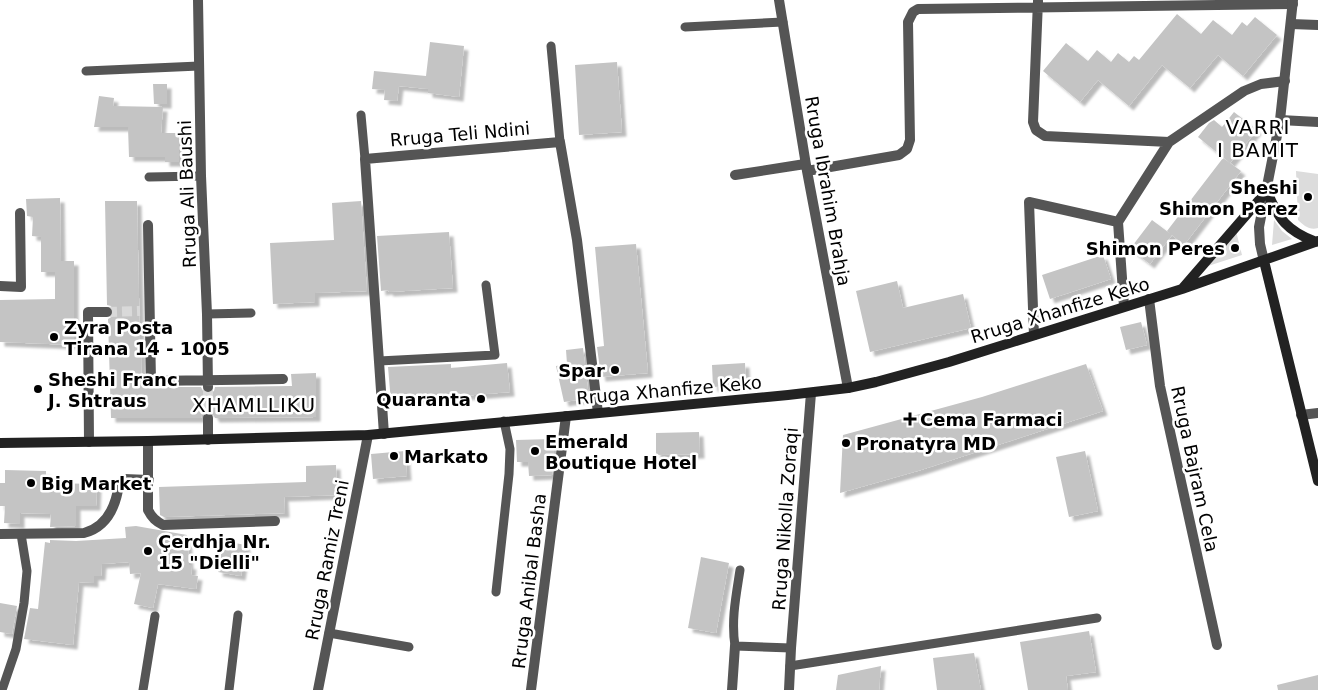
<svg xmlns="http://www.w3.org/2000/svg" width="1318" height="690" viewBox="0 0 1318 690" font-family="'DejaVu Sans',sans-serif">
<defs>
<filter id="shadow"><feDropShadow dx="4.5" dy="4.5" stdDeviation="1" flood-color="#0004"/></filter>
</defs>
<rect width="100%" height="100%" fill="#fff"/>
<path fill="#dcdcdc" d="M 1296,171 L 1318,174 L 1318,228 C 1310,231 1303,225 1298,220 Z
M 1274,220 L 1282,231 L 1292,239 L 1272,245 Z
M 1236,231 L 1242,255 L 1208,266 Z"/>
<path fill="#c4c4c4" filter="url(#shadow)" d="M 1177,14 L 1201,34 L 1213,20 L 1232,35 L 1242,22 L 1247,26 L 1255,17 L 1277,35 L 1243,76 L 1218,55 L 1190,88 L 1162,65 L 1129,106 L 1098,80 L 1080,102 L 1043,71 L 1066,43 L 1088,61 L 1097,50 L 1111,62 L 1118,53 L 1129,62 L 1134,56 L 1139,60 Z
M 430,42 L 464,46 L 459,97 L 428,93 L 428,89 L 399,86 L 397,101 L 384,100 L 385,90 L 372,89 L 374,71 L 426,76 Z
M 617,62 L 622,132 L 579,135 L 575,65 Z
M 153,84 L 167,84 L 167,104 L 154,104 Z
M 99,96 L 114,98 L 113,106 L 163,107 L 161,133 L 179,133 L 179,162 L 165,162 L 165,157 L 129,157 L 128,127 L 94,127 Z
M 1234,112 L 1257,130 L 1230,163 L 1198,137 L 1209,123 L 1214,120 L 1222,127 Z
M 1223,158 L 1241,171 L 1184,245 L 1167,231 Z
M 60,198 L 61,261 L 74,261 L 74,345 L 0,342 L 0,300 L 55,299 L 55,272 L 41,272 L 41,237 L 32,236 L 33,217 L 27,216 L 26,199 Z
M 105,201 L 137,201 L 140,345 L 142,345 L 141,387 L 201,387 L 204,393 L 209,394 L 214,391 L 215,387 L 292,386 L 291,374 L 316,373 L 316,417 L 215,418 L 212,412 L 208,411 L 202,414 L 201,418 L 111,418 L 108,319 L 113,316 L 114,312 L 111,306 L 107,305 Z
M 361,201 L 367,291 L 315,293 L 315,302 L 273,304 L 270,243 L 334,240 L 332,203 Z
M 1152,220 L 1172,235 L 1150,264 L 1130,249 Z
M 449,232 L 453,288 L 389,292 L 388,290 L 381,291 L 377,236 Z
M 636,244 L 648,373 L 601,377 L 597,347 L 604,346 L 595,247 Z
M 1103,255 L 1111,279 L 1050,299 L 1042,275 Z
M 897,281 L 903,308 L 963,294 L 971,328 L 870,352 L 856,291 Z
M 1141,322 L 1147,345 L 1126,350 L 1120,327 Z
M 583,348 L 589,398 L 564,402 L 556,366 L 567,364 L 566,350 Z
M 507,363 L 510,392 L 391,402 L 388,367 L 451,364 L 451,368 Z
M 745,363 L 746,385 L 713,387 L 712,365 Z
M 1086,364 L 1103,411 L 921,470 L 840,493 L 843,435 L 982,397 Z
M 699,432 L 700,454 L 656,455 L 656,433 Z
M 553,439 L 554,455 L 552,475 L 529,476 L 528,462 L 517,462 L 516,440 Z
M 405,451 L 407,476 L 373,479 L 371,454 Z
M 1085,451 L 1098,511 L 1069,517 L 1056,457 Z
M 336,465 L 337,495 L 284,497 L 285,513 L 164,517 L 160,515 L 159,487 L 306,482 L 306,466 Z
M 5,470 L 46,471 L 46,483 L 97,484 L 96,506 L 76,506 L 76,526 L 50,527 L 51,514 L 20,513 L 20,524 L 4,523 L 5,506 L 0,506 L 0,483 L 5,483 Z
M 136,526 L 187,535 L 189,565 L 192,565 L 191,575 L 198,576 L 196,589 L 158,584 L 153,608 L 134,604 L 141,573 L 130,574 L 129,562 L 102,564 L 101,576 L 94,576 L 94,583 L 79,582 L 73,645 L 24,639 L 30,608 L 38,609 L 45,542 L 50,543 L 50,540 L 76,541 L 126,538 L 125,527 Z
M 223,541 L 246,545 L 241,576 L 218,572 Z
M 701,557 L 729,563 L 716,633 L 688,628 Z
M 0,603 L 17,606 L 12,634 L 0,632 Z
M 1089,631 L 1096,672 L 1066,676 L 1068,690 L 1028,690 L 1020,642 Z
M 974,653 L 981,690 L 937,690 L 933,658 Z
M 881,666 L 879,690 L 836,690 L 838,675 Z
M 1318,675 L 1318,690 L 1278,690 L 1277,685 Z"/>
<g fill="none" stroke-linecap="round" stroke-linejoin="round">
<path stroke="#d9d9d9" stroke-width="10" stroke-dasharray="10 5" stroke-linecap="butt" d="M 107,312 L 140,311
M 208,387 L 208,418"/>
<path stroke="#555" stroke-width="9" d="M 685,27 L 783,22
M 551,46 L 560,142
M 86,71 L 199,66
M 361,115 L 365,159
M 149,177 L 201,176
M 207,314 L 251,313
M 379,361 L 495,355 L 486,285
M 740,570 C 736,596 731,620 735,646 L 791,648
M 496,592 L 509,474 L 510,449 L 504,421
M 329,633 L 409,647
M 790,666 L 1097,618
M 2,690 L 16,649 L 24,603 L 27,571 L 21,534
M 143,690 L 155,616
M 229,690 L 238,615"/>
<path stroke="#555" stroke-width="10" d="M 198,0 L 201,176 L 207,314 L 208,387
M 779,0 L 807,171 L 848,388
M 1038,1 L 1033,122 L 1036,130 L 1045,136 L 1169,142
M 1291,24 L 1318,25
M 1280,120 L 1318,122
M 807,171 L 899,155 L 907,149 L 910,140 L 908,22 L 913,12 L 918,9 L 1293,4
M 735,175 L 805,164
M 148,225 L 151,381 L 283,379
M 0,286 L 21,287 L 20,213
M 1149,299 L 1160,386 L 1217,645
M 1124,306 L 1118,222 L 1169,142 L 1244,91 L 1261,84 L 1285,81
M 1034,335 L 1029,202 L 1118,222
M 1301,415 L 1318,413
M 208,418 L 208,440
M 384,434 L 365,159 L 560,142 L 577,240 L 598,413
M 148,441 L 148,510 C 152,518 156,521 163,525 L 275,521
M 89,442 L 88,312 L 107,312
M 0,534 L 84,533 C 107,527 116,506 119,484 L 124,479 L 149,480
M 318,690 L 368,435
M 531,690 L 566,416
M 732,690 L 735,646
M 789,690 L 791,648 L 811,393"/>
<path stroke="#555" stroke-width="10" d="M 1264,261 L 1260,244 L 1259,227 L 1280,120 L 1293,0"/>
<path stroke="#222" stroke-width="10" d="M 1264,261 L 1318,481
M 1182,289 L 1267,191 C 1278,219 1287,231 1316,242
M 0,443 L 148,441 L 368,435 L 788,395 L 848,388 L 876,382 L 949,362 L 1182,289 L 1318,241"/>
</g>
<g fill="#000" stroke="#fff" stroke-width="2">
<circle cx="1308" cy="197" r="5"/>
<circle cx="1235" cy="248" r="5"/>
<circle cx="54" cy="337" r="5"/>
<circle cx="615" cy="370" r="5"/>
<circle cx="38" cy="389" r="5"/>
<circle cx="481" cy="399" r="5"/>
<path d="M907.5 411.5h5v5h5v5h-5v5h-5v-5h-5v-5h5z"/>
<circle cx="846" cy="443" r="5"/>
<circle cx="535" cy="451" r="5"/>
<circle cx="394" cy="456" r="5"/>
<circle cx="31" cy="483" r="5"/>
<circle cx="148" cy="551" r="5"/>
</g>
<g text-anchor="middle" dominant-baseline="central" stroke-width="5" stroke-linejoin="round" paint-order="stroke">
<g font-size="18" fill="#000" stroke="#fff">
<text transform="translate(460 134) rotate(-5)">Rruga Teli Ndini</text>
<text transform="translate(828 191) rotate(80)">Rruga Ibrahim Brahja</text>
<text transform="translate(187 194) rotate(-92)">Rruga Ali Baushi</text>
<text transform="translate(1060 310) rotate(-17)">Rruga Xhanfize Keko</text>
<text transform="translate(669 390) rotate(-5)">Rruga Xhanfize Keko</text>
<text transform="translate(1195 469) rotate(78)">Rruga Bajram Cela</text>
<text transform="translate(785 519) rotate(-86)">Rruga Nikolla Zoraqi</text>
<text transform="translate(327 560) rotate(-79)">Rruga Ramiz Treni</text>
<text transform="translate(529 581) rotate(-83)">Rruga Anibal Basha</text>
</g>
<g font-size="18" font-weight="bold" fill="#000" stroke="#fff" text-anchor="start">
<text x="1298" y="187" text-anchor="end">Sheshi<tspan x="1298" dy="21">Shimon Perez</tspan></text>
<text x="1225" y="248" text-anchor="end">Shimon Peres</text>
<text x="64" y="327">Zyra Posta<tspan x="64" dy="21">Tirana 14 - 1005</tspan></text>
<text x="605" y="370" text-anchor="end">Spar</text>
<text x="48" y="379">Sheshi Franc<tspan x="48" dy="21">J. Shtraus</tspan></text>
<text x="471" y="399" text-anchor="end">Quaranta</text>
<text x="920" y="419">Cema Farmaci</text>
<text x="545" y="441">Emerald<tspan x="545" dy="21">Boutique Hotel</tspan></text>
<text x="856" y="443">Pronatyra MD</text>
<text x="404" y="456">Markato</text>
<text x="41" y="483">Big Market</text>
<text x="158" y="541">Çerdhja Nr.<tspan x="158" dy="21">15 "Dielli"</tspan></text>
</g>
<g font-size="20" letter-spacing="1" fill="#000" stroke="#fff">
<text x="1258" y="127">VARRI<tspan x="1258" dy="23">I BAMIT</tspan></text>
<text x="254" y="405">XHAMLLIKU</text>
</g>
</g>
</svg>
